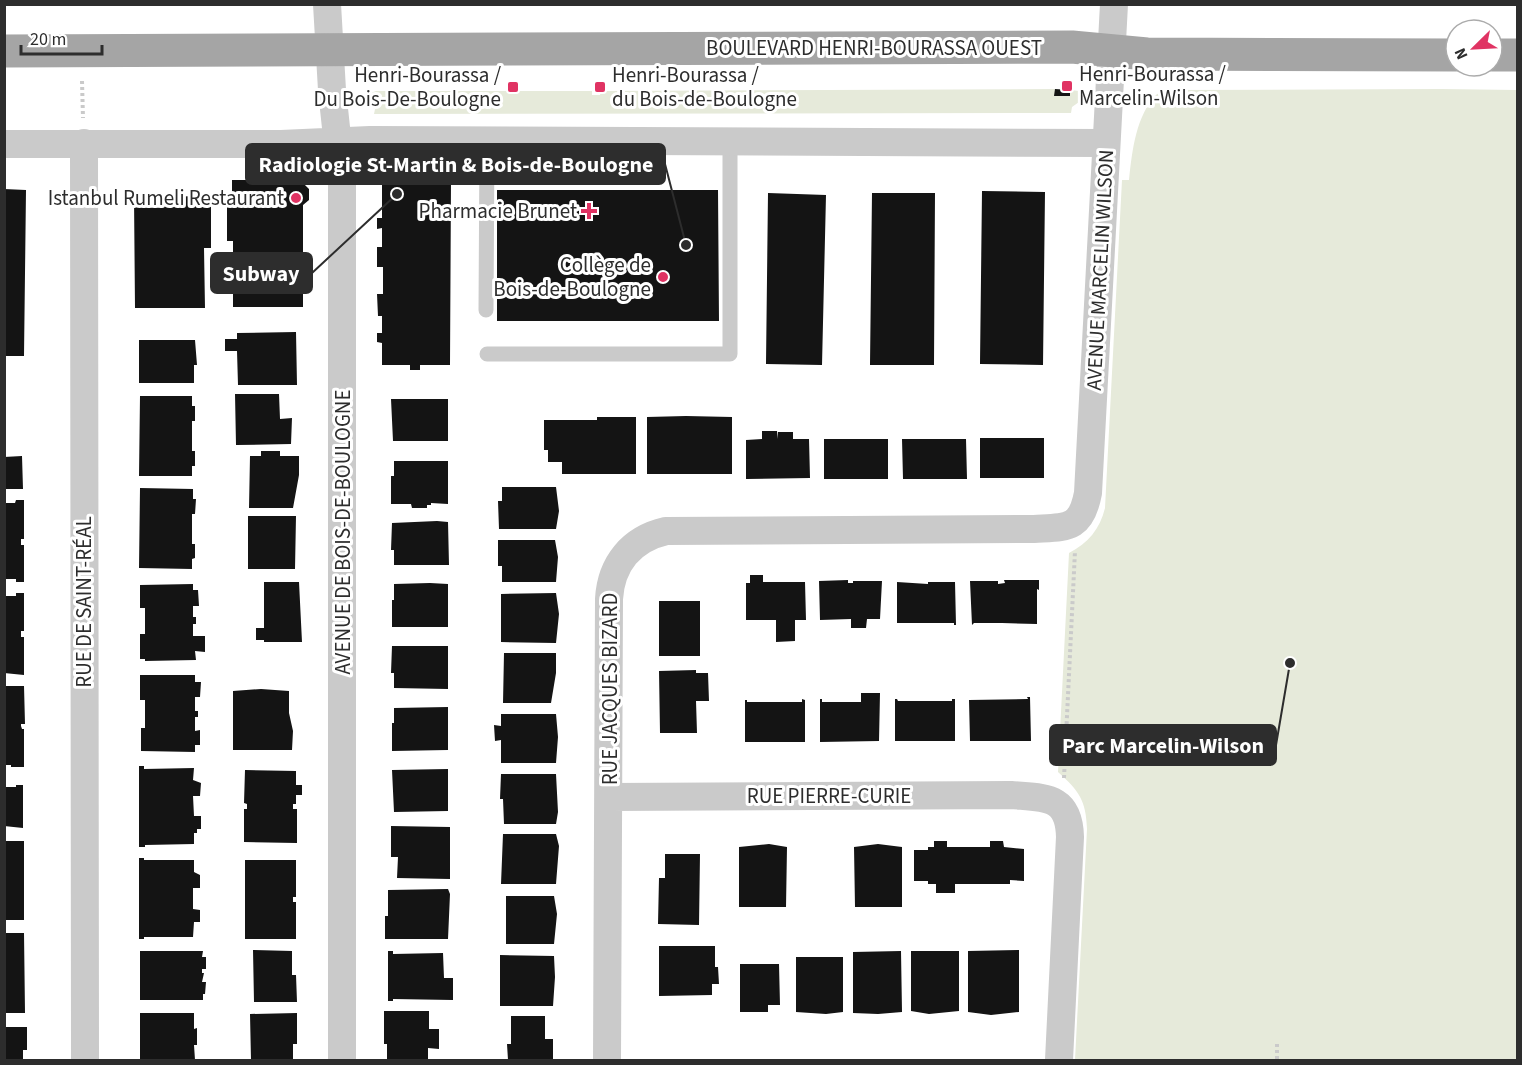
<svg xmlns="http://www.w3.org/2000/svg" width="1522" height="1065" viewBox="0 0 1522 1065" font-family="'Source Sans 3',sans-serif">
<rect width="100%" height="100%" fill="#fff"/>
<path fill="#e6eada" d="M 1055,89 L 1055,96 L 1069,96 L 1070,90 L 1079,91 L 1081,94 L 1079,102 L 1072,107 L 1071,113 L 374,114 L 375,109 L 368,106 L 366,102 L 368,94 L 376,91 L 592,91 L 592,95 L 600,95 L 601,91 Z
M 1441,89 L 1517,90 L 1517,1060 L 1075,1060 L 1087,829 C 1086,800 1079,791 1058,772 L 1069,553 C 1088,543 1100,529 1105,508 L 1122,180 L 1129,180 C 1132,151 1136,115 1157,94 L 1176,90 Z"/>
<path fill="#141414" d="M 1055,89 L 1070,90 L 1070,96 L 1054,96 Z
M 232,180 L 300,180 L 309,189 L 309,200 L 303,205 L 303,307 L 233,307 L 233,241 L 227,241 L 227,195 L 232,195 Z
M 451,181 L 450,365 L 420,365 L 420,370 L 410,370 L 410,365 L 382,365 L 382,343 L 377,342 L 377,333 L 382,333 L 382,316 L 378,316 L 377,294 L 383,294 L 383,267 L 377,267 L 377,247 L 382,247 L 382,228 L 377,229 L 377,218 L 382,218 L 382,182 Z
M 4,189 L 26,190 L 24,356 L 4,356 Z
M 497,190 L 718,190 L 719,321 L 497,321 Z
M 982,191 L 1045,192 L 1043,365 L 980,364 Z
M 768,193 L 826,195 L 822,365 L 766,364 Z
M 872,193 L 935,193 L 934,365 L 870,365 Z
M 211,196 L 211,248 L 204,248 L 205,308 L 135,308 L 134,197 Z
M 296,332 L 297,385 L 238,385 L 237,351 L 225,351 L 225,339 L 237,339 L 237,333 Z
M 139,340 L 195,340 L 197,365 L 194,365 L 194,383 L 139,383 Z
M 235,394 L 279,394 L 280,419 L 292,418 L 291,444 L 236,445 Z
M 140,396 L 192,396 L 192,406 L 195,406 L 195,421 L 192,421 L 192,451 L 195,451 L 195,466 L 192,466 L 192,476 L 139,476 Z
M 391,399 L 448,399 L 448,441 L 393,441 Z
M 686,416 L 732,417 L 732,474 L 647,474 L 647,417 Z
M 597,417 L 636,417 L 636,474 L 562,474 L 562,462 L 548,462 L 548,450 L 544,450 L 544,420 L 597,420 Z
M 762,431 L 777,431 L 778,439 L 778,432 L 793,432 L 793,439 L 809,439 L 810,478 L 746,479 L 746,440 L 762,439 Z
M 980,438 L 1044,438 L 1044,478 L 980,478 Z
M 824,439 L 888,439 L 888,479 L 824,479 Z
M 902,439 L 966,439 L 967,479 L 903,479 Z
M 261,451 L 280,451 L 280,456 L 299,456 L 299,475 L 293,508 L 249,508 L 250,456 L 261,456 Z
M 22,456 L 23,489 L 4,489 L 4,457 Z
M 394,461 L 448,461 L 448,504 L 431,503 L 431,505 L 427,505 L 427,508 L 412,508 L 411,504 L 391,504 L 391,476 L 394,476 Z
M 502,487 L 556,487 L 559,511 L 556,529 L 499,529 L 498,501 L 502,501 Z
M 140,488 L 193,489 L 193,499 L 196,499 L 195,514 L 192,514 L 192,544 L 195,544 L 195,558 L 192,559 L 192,569 L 139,568 Z
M 16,500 L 24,500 L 24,539 L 21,539 L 21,545 L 24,545 L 24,582 L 16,582 L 16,579 L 4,579 L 4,503 L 15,503 Z
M 248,516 L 296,516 L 295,569 L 248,569 Z
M 437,521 L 448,522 L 449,565 L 394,565 L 394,550 L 391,550 L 392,523 Z
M 498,540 L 555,540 L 558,557 L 556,582 L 502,582 L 502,566 L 498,566 Z
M 750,575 L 763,575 L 763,582 L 805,582 L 806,620 L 795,620 L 795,641 L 776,642 L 776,620 L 746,620 L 746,583 L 750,583 Z
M 848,580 L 848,583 L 853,583 L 853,581 L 882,581 L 880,619 L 867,619 L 866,628 L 851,628 L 851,619 L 820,620 L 819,581 Z
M 1004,580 L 1039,580 L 1039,590 L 1037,589 L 1037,624 L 1002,623 L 974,623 L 972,625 L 970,581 L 998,581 L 998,584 L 1005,583 Z
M 264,582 L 299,582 L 302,642 L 264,642 L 264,640 L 256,640 L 256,628 L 264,628 Z
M 897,582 L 928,584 L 928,582 L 955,582 L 956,625 L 954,625 L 954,623 L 897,623 Z
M 430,583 L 448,584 L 448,627 L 392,627 L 392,600 L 394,600 L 394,584 Z
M 193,584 L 193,590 L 198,590 L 199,606 L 193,606 L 193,617 L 196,617 L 196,624 L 193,624 L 193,636 L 205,636 L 205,652 L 195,651 L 196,660 L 145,661 L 145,659 L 140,659 L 140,634 L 145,634 L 145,608 L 140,608 L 140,585 Z
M 16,593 L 24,593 L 24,631 L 21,631 L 21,637 L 24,637 L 24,675 L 4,673 L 4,596 L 16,596 Z
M 556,593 L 559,614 L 556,643 L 501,642 L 501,594 Z
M 659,601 L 700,601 L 700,656 L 659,656 Z
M 392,646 L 448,646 L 448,689 L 394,688 L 394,673 L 391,673 Z
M 504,653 L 556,653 L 556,673 L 551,703 L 503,703 Z
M 696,670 L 696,673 L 708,673 L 709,701 L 696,701 L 697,733 L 660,733 L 659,671 Z
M 140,675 L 195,675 L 195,682 L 201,682 L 200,697 L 195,697 L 195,711 L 198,711 L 198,717 L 195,717 L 195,731 L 200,730 L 200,745 L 195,745 L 195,752 L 141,751 L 141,728 L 145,728 L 145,700 L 140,700 Z
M 4,686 L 24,686 L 25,724 L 21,724 L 21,726 L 22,729 L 24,729 L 24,767 L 11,767 L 11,765 L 4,765 Z
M 261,689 L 289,691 L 289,713 L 293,731 L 292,750 L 233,750 L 233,691 Z
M 861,693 L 880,693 L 879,741 L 820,742 L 820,699 L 822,699 L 822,702 L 861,702 Z
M 1027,697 L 1030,697 L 1031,741 L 970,741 L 969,700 L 1028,699 Z
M 802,699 L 805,700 L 805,742 L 745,742 L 745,700 L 747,700 L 747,702 L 802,702 Z
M 895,699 L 897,699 L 898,701 L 952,701 L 952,699 L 955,699 L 955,741 L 895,741 Z
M 448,707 L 448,750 L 392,751 L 392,723 L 394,723 L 394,708 Z
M 501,714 L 556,714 L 558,737 L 556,763 L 501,763 L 501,740 L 495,741 L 494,725 L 501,726 Z
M 139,766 L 144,766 L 144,769 L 194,768 L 193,780 L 201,783 L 200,796 L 193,796 L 194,816 L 201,816 L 201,829 L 197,829 L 197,833 L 194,833 L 194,844 L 145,845 L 145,847 L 139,847 Z
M 448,769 L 448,811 L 394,812 L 392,770 Z
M 245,770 L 296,771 L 296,785 L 302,785 L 302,795 L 296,795 L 296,804 L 293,804 L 293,809 L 297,809 L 297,843 L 244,842 L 244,809 L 247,809 L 247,804 L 244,803 Z
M 501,774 L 556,774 L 558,812 L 556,824 L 504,824 L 503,799 L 500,799 Z
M 16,785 L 23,785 L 23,828 L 4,826 L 4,787 L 16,787 Z
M 391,826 L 450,827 L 450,879 L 397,878 L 398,857 L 391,857 Z
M 503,834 L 556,834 L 559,846 L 556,884 L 501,884 Z
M 4,841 L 24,841 L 24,920 L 4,920 Z
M 934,841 L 947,841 L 947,847 L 990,847 L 990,841 L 1003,841 L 1004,847 L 1024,849 L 1024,881 L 1010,880 L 1010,884 L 955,884 L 955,893 L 936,893 L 936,884 L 928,884 L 928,881 L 914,881 L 914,850 L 928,850 L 928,847 L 934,847 Z
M 769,844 L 787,847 L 786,907 L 739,907 L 739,847 Z
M 878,844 L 902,847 L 902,907 L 855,907 L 854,847 Z
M 665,854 L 700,854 L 699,925 L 658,924 L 659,878 L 665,878 Z
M 139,858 L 144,858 L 144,860 L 194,860 L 194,872 L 200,875 L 200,888 L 193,888 L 193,909 L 200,910 L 200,922 L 194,922 L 193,937 L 144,937 L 144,939 L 139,939 Z
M 245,860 L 296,860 L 296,897 L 293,897 L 293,902 L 296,902 L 296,939 L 245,939 Z
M 448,889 L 450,894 L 448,939 L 385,939 L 385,916 L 388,916 L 388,890 Z
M 506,896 L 554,896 L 557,914 L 554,944 L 506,944 Z
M 4,933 L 24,933 L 25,1013 L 4,1013 Z
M 659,946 L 715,946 L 715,967 L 718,967 L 719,984 L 712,984 L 712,995 L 659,996 Z
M 253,950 L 292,951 L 292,975 L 296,975 L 297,1002 L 254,1002 Z
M 1019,950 L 1019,1012 L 991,1015 L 968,1012 L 968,951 Z
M 140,951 L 203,951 L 202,957 L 206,957 L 206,969 L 202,969 L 202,973 L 204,973 L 202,982 L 206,982 L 205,994 L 203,994 L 203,1000 L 140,1000 Z
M 388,951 L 393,951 L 393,954 L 443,953 L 444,978 L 453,978 L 453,1000 L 393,999 L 393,1001 L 388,1001 Z
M 901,951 L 902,1012 L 878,1014 L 853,1013 L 853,952 Z
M 911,951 L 959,951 L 959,1011 L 929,1014 L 911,1011 Z
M 500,955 L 554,956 L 555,977 L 553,1006 L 500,1006 Z
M 796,957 L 843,957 L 843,1012 L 826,1014 L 796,1012 Z
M 740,964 L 779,964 L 780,1005 L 768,1005 L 768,1012 L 740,1012 Z
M 384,1011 L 429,1011 L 429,1029 L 439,1029 L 439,1049 L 428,1048 L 428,1060 L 387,1060 L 387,1044 L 384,1044 Z
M 140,1013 L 194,1013 L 194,1029 L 197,1028 L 197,1045 L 194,1045 L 195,1060 L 140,1060 Z
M 297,1013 L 297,1044 L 293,1044 L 293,1060 L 251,1060 L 250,1014 Z
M 511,1016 L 545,1016 L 545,1039 L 553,1039 L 553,1060 L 508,1060 L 507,1044 L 511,1044 Z
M 4,1027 L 27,1027 L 27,1050 L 23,1050 L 23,1060 L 4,1060 Z"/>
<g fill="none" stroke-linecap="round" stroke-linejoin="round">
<path stroke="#cacaca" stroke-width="4" stroke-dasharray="3 3" stroke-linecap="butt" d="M 82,81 L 83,118
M 1064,778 L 1075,551
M 1277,1044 L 1277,1060"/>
<path stroke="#cacaca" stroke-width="15" d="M 486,310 L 487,140
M 487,354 L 730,354 L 730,141"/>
<path stroke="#cacaca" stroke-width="28" d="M 327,4 L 332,90 L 342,184 L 342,1060
M 84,143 L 85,1060
M 4,144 L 281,144 L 370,140 L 1106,143
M 609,797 L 1011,795 C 1045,798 1069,795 1070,837 L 1059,1060
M 607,1060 L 609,599 C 611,564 631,539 666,531 L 1034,529 C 1067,527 1081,530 1088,493 L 1114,4"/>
<path stroke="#a5a5a5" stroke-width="33" d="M 4,51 L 1072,47 L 1147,54 L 1456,55
M 1492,55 L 1518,55"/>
</g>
<g fill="#e03363" stroke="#fff" stroke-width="2">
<rect x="1061" y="80" width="12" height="12" rx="3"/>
<rect x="507" y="81" width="12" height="12" rx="3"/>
<rect x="594" y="81" width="12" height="12" rx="3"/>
<circle cx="296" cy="198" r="6"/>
<path d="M586 202h6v6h6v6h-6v6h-6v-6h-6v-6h6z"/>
<circle cx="663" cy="277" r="6"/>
</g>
<g text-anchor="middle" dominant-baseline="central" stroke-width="6" stroke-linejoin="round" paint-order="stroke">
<g font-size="21" fill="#2d2d2d" stroke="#fff">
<text x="874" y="48">BOULEVARD HENRI-BOURASSA OUEST</text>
<text transform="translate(1100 270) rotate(-87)">AVENUE MARCELIN WILSON</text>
<text transform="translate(343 532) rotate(-90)">AVENUE DE BOIS-DE-BOULOGNE</text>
<text transform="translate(84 602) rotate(-90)">RUE DE SAINT-RÉAL</text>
<text transform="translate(610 689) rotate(-90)">RUE JACQUES BIZARD</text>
<text x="829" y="796">RUE PIERRE-CURIE</text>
</g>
<g font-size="21" fill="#2d2d2d" stroke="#fff" text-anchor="end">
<text x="1079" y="74" text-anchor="start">Henri-Bourassa /<tspan x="1079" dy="24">Marcelin-Wilson</tspan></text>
<text x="501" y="75">Henri-Bourassa /<tspan x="501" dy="24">Du Bois-De-Boulogne</tspan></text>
<text x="612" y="75" text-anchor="start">Henri-Bourassa /<tspan x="612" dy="24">du Bois-de-Boulogne</tspan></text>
<text x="284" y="198">Istanbul Rumeli Restaurant</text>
<text x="577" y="211">Pharmacie Brunet</text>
<text x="651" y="265">Collège de<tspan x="651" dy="24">Bois-de-Boulogne</tspan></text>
</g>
</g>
<path fill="none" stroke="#2d2d2d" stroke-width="2" d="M686 245L665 164M397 194L312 273M1290 663L1276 745"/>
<g fill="#2d2d2d" stroke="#fff" stroke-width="2">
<circle cx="686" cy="245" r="6"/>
<circle cx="397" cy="194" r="6"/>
<circle cx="1290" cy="663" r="6"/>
</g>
<g fill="#2d2d2d" stroke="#2d2d2d" stroke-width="2">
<rect x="246" y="144" width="419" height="40" rx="6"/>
<rect x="211" y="253" width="101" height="40" rx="6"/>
<rect x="1050" y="725" width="226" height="40" rx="6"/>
</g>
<g font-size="22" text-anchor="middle" font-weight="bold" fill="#fff">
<text x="456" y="172">Radiologie St-Martin &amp; Bois-de-Boulogne</text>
<text x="261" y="281">Subway</text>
<text x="1163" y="753">Parc Marcelin-Wilson</text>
</g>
<rect width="1522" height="1065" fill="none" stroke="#2d2d2d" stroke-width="12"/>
<g transform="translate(1474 48) rotate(246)"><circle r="28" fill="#ffffff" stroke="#ababab" stroke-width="1.5"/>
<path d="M0-4.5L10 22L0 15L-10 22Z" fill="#e03363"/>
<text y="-9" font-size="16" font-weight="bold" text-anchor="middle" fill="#2d2d2d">N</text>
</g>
<path d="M21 45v9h81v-9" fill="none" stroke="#2d2d2d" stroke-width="3"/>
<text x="30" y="45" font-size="18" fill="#2d2d2d" stroke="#ffffff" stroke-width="4.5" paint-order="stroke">20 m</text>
</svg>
